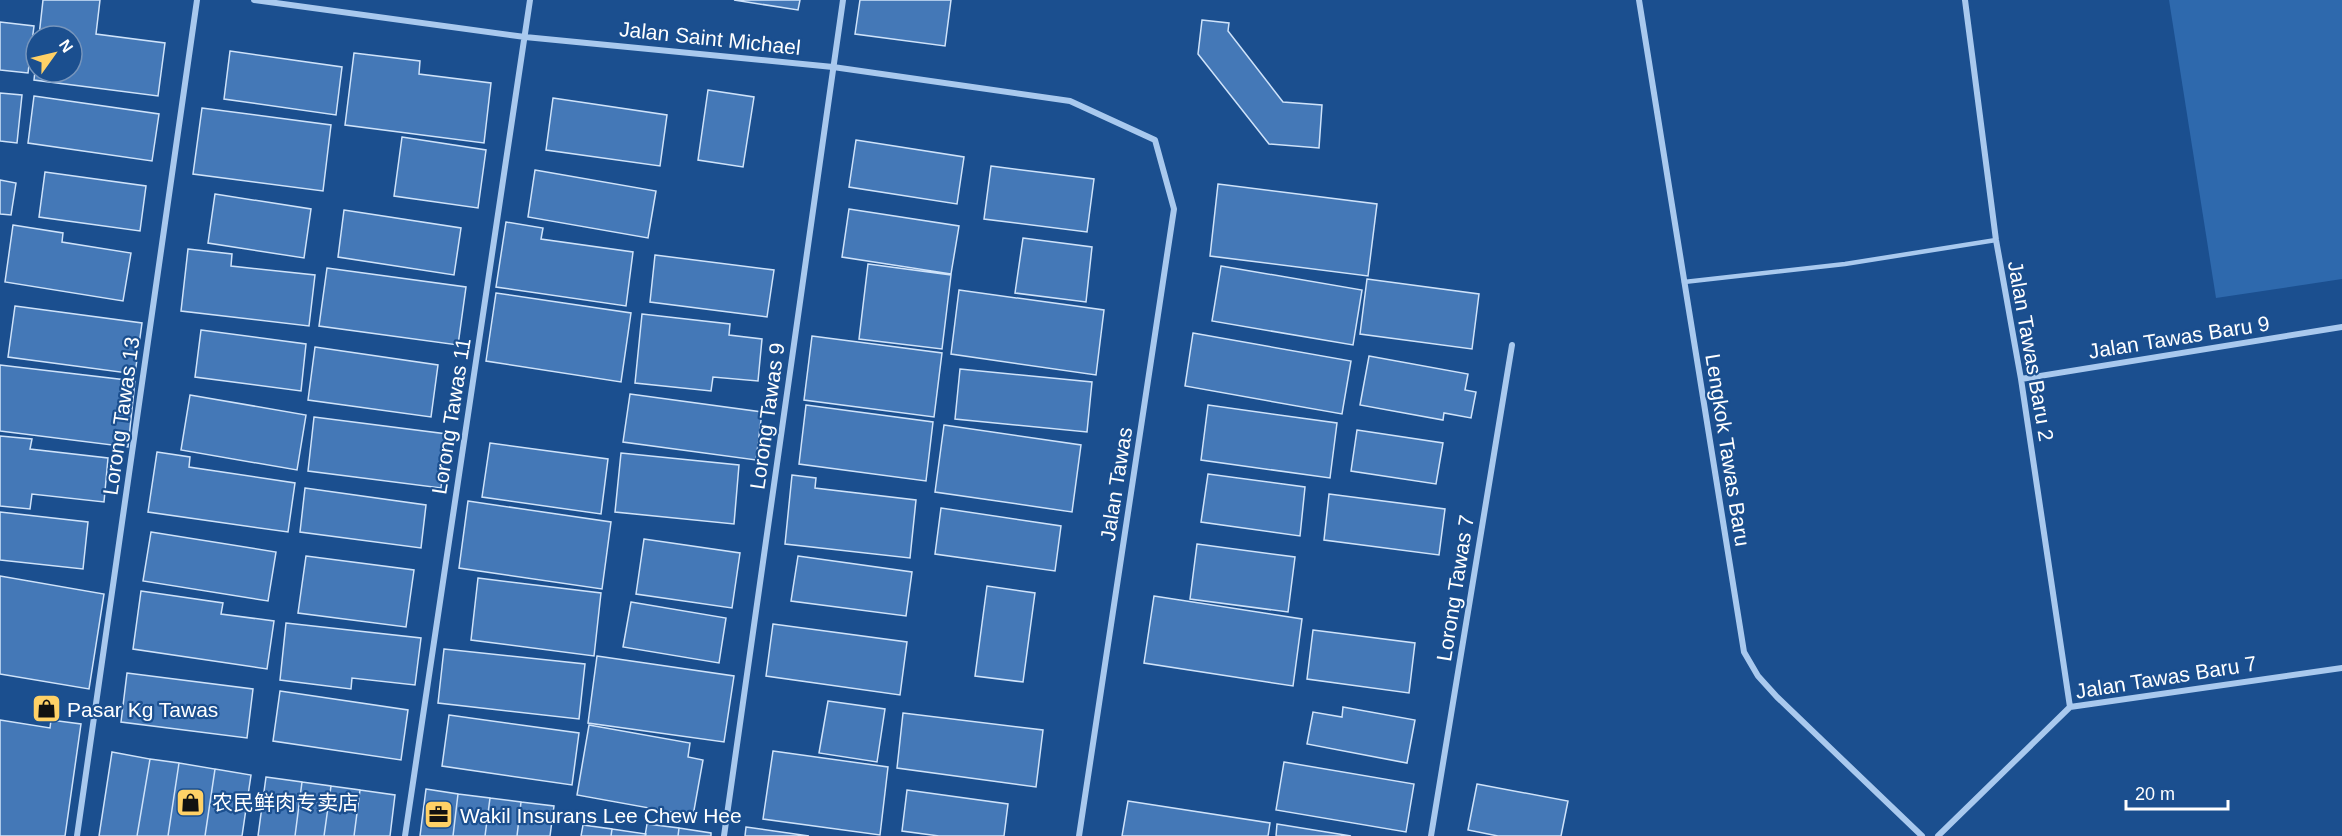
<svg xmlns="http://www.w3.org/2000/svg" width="2342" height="836" viewBox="0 0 2342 836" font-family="Helvetica,'Noto Sans SC',sans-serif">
<rect width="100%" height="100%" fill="#1b4f8f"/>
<path fill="#2e69ad" d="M 2169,0 L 2342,0 L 2342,279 L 2216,298 Z"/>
<path fill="#4478b7" stroke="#cfe3fa" stroke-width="1.5" d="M 43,0 L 100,0 L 96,34 L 165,43 L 158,96 L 34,80 L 36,62 L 36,72 L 72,72 L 72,36 L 39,36 Z
M 734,0 L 800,0 L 798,10 Z
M 860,0 L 951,0 L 945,46 L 855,34 Z
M 1202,20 L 1229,23 L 1228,31 L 1283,102 L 1322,105 L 1319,148 L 1269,144 L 1198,54 Z
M 0,22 L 34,26 L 28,73 L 0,70 Z
M 230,51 L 342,67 L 336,115 L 224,99 Z
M 354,53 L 420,61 L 419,74 L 491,83 L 484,143 L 345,125 Z
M 708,90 L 754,97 L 743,167 L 698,160 Z
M 0,93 L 22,95 L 17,143 L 0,141 Z
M 34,96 L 159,114 L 152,161 L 28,143 Z
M 553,98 L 667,115 L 660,166 L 546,150 Z
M 202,108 L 331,125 L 323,191 L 193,174 Z
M 402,137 L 486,150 L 478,208 L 394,196 Z
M 856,140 L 964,157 L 957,204 L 849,187 Z
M 991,166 L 1094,179 L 1087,232 L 984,219 Z
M 535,170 L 656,191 L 648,238 L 528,217 Z
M 45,172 L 146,186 L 140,231 L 39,217 Z
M 0,180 L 16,183 L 11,215 L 0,214 Z
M 1218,184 L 1377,204 L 1368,276 L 1210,256 Z
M 215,194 L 311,209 L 304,258 L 208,243 Z
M 849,209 L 959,226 L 951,274 L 842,257 Z
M 344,210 L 461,228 L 454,275 L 338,257 Z
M 506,222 L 543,228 L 541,239 L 633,252 L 626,306 L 496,287 Z
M 13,225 L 63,233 L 62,242 L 131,253 L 123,301 L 5,282 Z
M 1023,238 L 1092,247 L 1086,302 L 1015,293 Z
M 188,249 L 232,254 L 231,266 L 315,275 L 309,326 L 181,311 Z
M 655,255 L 774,270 L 767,317 L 650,302 Z
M 868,264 L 951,275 L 942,349 L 859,339 Z
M 1221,266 L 1362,290 L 1353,345 L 1212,321 Z
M 327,268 L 466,287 L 458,345 L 319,326 Z
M 1367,279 L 1479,294 L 1472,349 L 1360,334 Z
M 959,290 L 1104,310 L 1096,375 L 951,354 Z
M 496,293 L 631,313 L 621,382 L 486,361 Z
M 15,306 L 142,323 L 135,374 L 8,357 Z
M 642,314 L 730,324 L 729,335 L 762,339 L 758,381 L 713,377 L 711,391 L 635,383 Z
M 201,330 L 306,344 L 301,391 L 195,377 Z
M 1193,333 L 1351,361 L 1342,414 L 1185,386 Z
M 812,336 L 942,353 L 934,417 L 804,400 Z
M 315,347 L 438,365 L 431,417 L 308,400 Z
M 1369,356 L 1468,374 L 1465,390 L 1476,392 L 1471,418 L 1444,413 L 1443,420 L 1360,405 Z
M 0,365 L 135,381 L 128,447 L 0,431 Z
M 960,369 L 1092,382 L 1087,432 L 955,419 Z
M 630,394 L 762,412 L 756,460 L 623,442 Z
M 190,395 L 306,415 L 297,470 L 181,450 Z
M 806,405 L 933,422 L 926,481 L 799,464 Z
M 1208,405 L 1337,423 L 1330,478 L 1201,460 Z
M 314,417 L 447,434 L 441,488 L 308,471 Z
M 944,425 L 1081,445 L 1072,512 L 935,492 Z
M 1357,430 L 1443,443 L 1436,484 L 1351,471 Z
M 0,436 L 32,439 L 30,449 L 108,458 L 104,502 L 32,494 L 30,509 L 0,506 Z
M 490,443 L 608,459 L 601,514 L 482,497 Z
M 157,452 L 190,457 L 189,467 L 295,483 L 288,532 L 148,512 Z
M 621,453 L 739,465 L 734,524 L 615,512 Z
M 1208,474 L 1305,487 L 1300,536 L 1201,522 Z
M 792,475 L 816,478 L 815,488 L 916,500 L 910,558 L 785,544 Z
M 305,488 L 426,505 L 421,548 L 300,532 Z
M 1329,494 L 1445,509 L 1439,555 L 1324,540 Z
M 468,501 L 611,522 L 602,589 L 459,568 Z
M 941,508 L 1061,526 L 1055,571 L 935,554 Z
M 0,512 L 88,522 L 83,569 L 0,560 Z
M 151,532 L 276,552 L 268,601 L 143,581 Z
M 644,539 L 740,553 L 732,608 L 636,594 Z
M 1197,544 L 1295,557 L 1288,612 L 1190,599 Z
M 306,556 L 414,570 L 406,627 L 298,613 Z
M 798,556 L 912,572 L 906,616 L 791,601 Z
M 0,576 L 104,594 L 89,689 L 0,674 Z
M 478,578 L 601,593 L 594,656 L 471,640 Z
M 987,586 L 1035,593 L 1023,682 L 975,676 Z
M 141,591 L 223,603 L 221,614 L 274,621 L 267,669 L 133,649 Z
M 1154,596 L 1302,619 L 1293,686 L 1144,663 Z
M 631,602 L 726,618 L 719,663 L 623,647 Z
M 286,623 L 421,638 L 415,685 L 352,678 L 351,689 L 280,680 Z
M 773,624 L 907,642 L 900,695 L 766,676 Z
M 1313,630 L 1415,643 L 1409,693 L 1307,679 Z
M 444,649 L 585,664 L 579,719 L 438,703 Z
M 597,656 L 734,676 L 724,742 L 588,723 Z
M 127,673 L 253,689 L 247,738 L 121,722 Z
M 280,691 L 408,710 L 401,760 L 273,741 Z
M 828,701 L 885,709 L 877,762 L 819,753 Z
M 1343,707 L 1415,720 L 1407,763 L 1307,744 L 1313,712 L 1342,717 Z
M 903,713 L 1043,730 L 1036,787 L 897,768 Z
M 449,715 L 579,733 L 572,785 L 442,766 Z
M 0,720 L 50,728 L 51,720 L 81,724 L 65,836 L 0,836 Z
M 589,725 L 690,743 L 688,757 L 703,760 L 693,816 L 577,795 Z
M 773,751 L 888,767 L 880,835 L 763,819 Z
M 112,752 L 150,759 L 137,836 L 99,836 Z
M 150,759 L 179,763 L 168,836 L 137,836 Z
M 1284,762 L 1414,784 L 1406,832 L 1276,810 Z
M 179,763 L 215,769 L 205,836 L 168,836 Z
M 215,769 L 251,775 L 242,836 L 205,836 Z
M 266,777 L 302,782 L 295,836 L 258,836 Z
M 302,782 L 331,786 L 324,836 L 295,836 Z
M 1477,784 L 1568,801 L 1561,836 L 1498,836 L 1468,830 Z
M 331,786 L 360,790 L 354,836 L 324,836 Z
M 426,789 L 458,794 L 453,836 L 420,836 Z
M 360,790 L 395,795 L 390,836 L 354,836 Z
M 907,790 L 1008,804 L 1004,836 L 939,836 L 902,831 Z
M 458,794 L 490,798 L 485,836 L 453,836 Z
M 490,798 L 521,802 L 517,836 L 485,836 Z
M 1128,801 L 1270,823 L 1268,836 L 1122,836 Z
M 521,802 L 554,806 L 550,836 L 517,836 Z
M 647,824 L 679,828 L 678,836 L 645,836 Z
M 1277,824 L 1351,836 L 1276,836 Z
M 583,825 L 612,829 L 611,836 L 581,836 Z
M 746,827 L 809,836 L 745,836 Z
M 679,828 L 711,833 L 711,836 L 678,836 Z
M 612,829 L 646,834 L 645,836 L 611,836 Z"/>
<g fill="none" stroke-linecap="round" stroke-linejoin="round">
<path stroke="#a9c9ee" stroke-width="4.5" d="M 1684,282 L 1845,264 L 1996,240"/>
<path stroke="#a9c9ee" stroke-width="6" d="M 254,0 L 525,37 L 833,67 L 1070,101 L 1155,140 L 1174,209 L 1079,836
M 1639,0 L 1744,652 L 1758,676 L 1777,697 L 1922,836
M 1965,0 L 1996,240 L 2021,379 L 2070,707
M 2021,379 L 2342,327
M 77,836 L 197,0
M 405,836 L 530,0
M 724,836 L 843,0
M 1431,836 L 1512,345
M 1938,836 L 2070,707 L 2342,668"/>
</g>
<defs>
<symbol id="shop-square" viewBox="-11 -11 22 22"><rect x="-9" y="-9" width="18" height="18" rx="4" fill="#ffd166" stroke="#1b4f8f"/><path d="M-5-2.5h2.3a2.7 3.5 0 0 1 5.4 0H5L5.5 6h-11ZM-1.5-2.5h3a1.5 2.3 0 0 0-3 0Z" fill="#111"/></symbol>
<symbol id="office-square" viewBox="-11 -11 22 22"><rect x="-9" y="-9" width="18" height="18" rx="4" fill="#ffd166" stroke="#1b4f8f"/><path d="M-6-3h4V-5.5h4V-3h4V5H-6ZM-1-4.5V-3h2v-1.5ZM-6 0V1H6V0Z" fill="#111"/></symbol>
</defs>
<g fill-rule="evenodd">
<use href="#shop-square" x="30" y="692" width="33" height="33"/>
<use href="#shop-square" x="174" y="786" width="33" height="33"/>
<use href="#office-square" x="422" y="798" width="33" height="33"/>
</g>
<g text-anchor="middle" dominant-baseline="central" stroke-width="4.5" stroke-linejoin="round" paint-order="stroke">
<g font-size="21" fill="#fff" stroke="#1b4f8f">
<text transform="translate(710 38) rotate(6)">Jalan Saint Michael</text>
<text transform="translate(2179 337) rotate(-9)">Jalan Tawas Baru 9</text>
<text transform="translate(2031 351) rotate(80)">Jalan Tawas Baru 2</text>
<text transform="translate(121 416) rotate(-82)">Lorong Tawas 13</text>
<text transform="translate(451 416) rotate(-81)">Lorong Tawas 11</text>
<text transform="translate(767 416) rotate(-82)">Lorong Tawas 9</text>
<text transform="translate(1728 450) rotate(81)">Lengkok Tawas Baru</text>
<text transform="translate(1116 484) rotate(-81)">Jalan Tawas</text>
<text transform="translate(1455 588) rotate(-81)">Lorong Tawas 7</text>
<text transform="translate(2166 677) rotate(-9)">Jalan Tawas Baru 7</text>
</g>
<g font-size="21" fill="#fff" stroke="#1b4f8f" text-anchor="start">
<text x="67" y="709">Pasar Kg Tawas</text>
<text x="212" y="802">农民鲜肉专卖店</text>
<text x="460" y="815">Wakil Insurans Lee Chew Hee</text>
</g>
</g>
<g transform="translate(54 54) rotate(56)"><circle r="28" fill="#1b4f8f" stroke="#7695bc" stroke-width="1.5"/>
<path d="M0-4.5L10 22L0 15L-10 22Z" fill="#ffd166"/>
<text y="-9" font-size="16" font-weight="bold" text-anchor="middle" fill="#ffffff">N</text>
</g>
<path d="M2126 800v9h102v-9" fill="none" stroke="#ffffff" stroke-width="3"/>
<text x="2135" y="800" font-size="18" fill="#ffffff" stroke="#1b4f8f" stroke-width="4.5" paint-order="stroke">20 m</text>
</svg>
